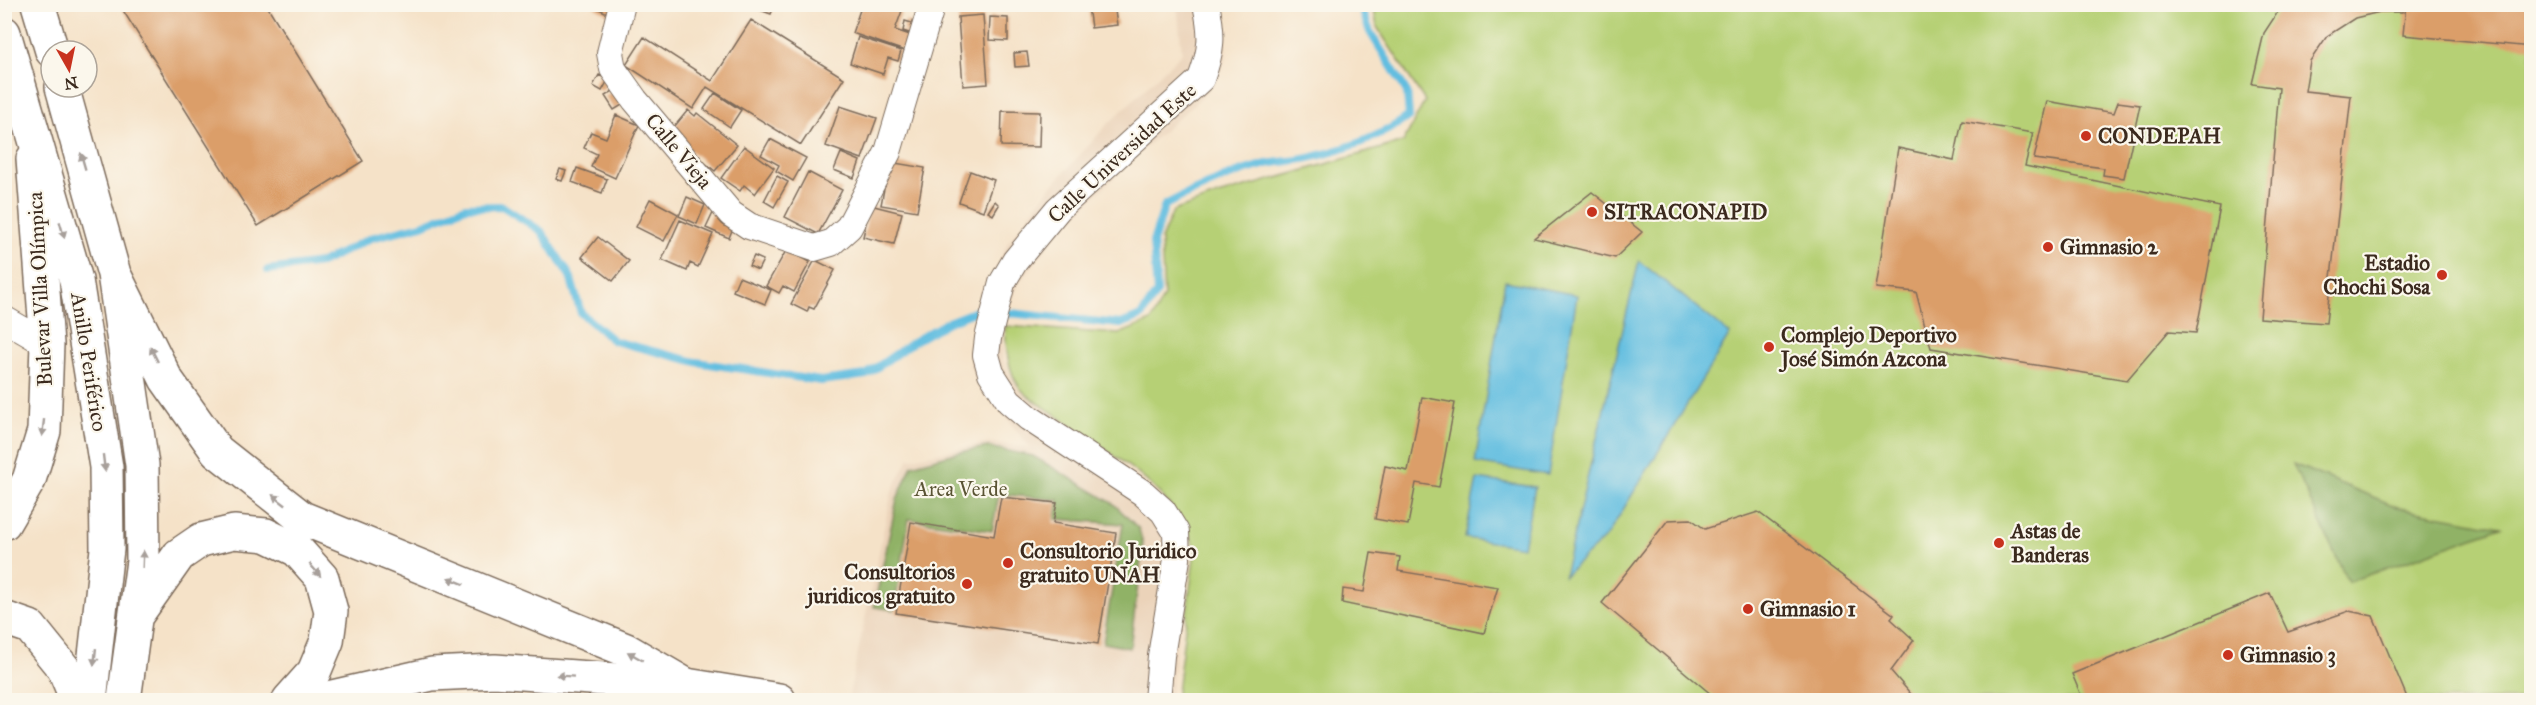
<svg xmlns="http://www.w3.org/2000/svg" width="2536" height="705" viewBox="0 0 2536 705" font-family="'IM FELL Great Primer',serif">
<rect width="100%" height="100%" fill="#fbf7ec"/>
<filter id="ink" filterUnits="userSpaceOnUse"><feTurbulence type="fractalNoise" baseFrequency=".0167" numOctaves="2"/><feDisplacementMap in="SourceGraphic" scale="12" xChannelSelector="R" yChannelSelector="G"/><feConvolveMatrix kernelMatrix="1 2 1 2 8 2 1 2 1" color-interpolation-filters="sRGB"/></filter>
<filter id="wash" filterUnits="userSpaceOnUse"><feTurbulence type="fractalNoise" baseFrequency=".008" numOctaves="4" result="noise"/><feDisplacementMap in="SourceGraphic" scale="24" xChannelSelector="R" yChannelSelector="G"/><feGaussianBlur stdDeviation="1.35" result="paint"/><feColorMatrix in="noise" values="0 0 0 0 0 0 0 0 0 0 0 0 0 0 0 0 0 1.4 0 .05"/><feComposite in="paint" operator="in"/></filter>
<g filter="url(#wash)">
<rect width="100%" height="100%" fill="#f5e2c8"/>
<path fill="#ebd3b9" d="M 1177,5 L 1219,5 L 1227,37 L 1226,58 L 1218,78 L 1203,96 L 1138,154 L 1058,233 L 1017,286 L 1001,328 L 1003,361 L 1019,390 L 1065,421 L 1155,494 L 1182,600 L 1170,700 L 848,700 L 892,491 L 909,459 L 988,442 L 1030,448 L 979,383 L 970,367 L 971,348 L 984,296 L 1007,244 L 1049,189 L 1107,125 L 1182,53 Z"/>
<path fill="#b6d075" stroke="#787d4a" stroke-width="1.5" d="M 1373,5 L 2531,5 L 2531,700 L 1176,700 L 1195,549 C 1174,487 1107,452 1056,415 C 1045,407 1028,398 1020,388 C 1007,370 1006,346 1005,326 L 1119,334 L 1151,321 L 1164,296 L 1161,240 L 1173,211 L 1221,194 L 1403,142 L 1425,101 L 1377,27 Z"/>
<path fill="#90b266" stroke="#666e42" stroke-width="1.5" d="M 988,447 L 1033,456 L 1099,495 L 1114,504 L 1139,529 L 1143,544 L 1130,648 L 1103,643 L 1123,524 L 1056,519 L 1059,500 L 999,494 L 992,531 L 909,519 L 894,610 L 874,607 L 897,499 L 912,465 L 959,452 Z
M 2293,464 L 2400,508 L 2501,527 L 2348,582 Z"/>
<path fill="#62bee0" stroke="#4e747f" stroke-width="1.5" d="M 1639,261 L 1730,334 L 1607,536 L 1564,576 Z
M 1505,281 L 1577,295 L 1548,475 L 1475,463 Z
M 1477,479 L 1535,487 L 1523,547 L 1465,538 Z"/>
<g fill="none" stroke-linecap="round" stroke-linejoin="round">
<path stroke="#62bee0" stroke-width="8" d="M 268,270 L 321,263 L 371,238 L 422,225 L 466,207 L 502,206 L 541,231 L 570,276 L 581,313 L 614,341 L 696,362 L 821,381 L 866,375 L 913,342 L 948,322 L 979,310 L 1121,324 L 1141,316 L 1157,292 L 1153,242 L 1165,205 C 1198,188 1231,173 1267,164 C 1282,161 1298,161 1313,157 C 1346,149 1382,137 1409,116 L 1407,92 L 1370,32 L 1360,4"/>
</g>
<g id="blocks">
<path fill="#db9e69" d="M 119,4 L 266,4 L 363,161 L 258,226 Z
M 589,4 L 616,4 L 611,15 Z
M 743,4 L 775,4 L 771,14 Z
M 862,4 L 893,4 L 903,8 L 895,30 L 913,36 L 908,52 L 852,33 Z
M 1114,4 L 1117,25 L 1091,28 L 1088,6 Z
M 2283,4 L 2404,4 L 2402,12 L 2380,12 L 2355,18 L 2327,36 L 2310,61 L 2305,91 L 2351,96 L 2326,323 L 2260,318 L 2279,88 L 2252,84 L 2264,33 Z
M 2406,4 L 2532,4 L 2532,47 L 2403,35 Z
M 983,15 L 988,84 L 963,86 L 958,17 Z
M 990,17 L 1008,18 L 1008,41 L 989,40 Z
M 751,20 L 844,78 L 801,145 L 707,87 L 693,109 L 626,65 L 644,37 L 712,81 Z
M 905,21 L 915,24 L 912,34 L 903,31 Z
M 858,37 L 901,51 L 898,61 L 888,58 L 883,74 L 850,63 Z
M 1027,52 L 1029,66 L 1015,67 L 1014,53 Z
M 599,75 L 608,80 L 602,91 L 593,86 Z
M 618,88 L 627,102 L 614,110 L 605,96 Z
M 715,93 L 741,110 L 730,127 L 704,109 Z
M 2047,101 L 2114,113 L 2118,102 L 2140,105 L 2124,178 L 2103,175 L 2104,168 L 2034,159 Z
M 840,106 L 877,118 L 862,159 L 826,146 Z
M 688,110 L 695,116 L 697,113 L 737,145 L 715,171 L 669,133 Z
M 1002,111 L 1040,112 L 1039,147 L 1001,146 Z
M 616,115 L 639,125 L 615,178 L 591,167 L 597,154 L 584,148 L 591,132 L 606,138 Z
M 1962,121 L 2033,133 L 2025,166 L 2220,207 L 2196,333 L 2169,331 L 2127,380 L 1931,348 L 1916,292 L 1876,288 L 1898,148 L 1954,160 Z
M 770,139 L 806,158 L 793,181 L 776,171 L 779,165 L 761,155 Z
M 744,146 L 774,168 L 755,194 L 744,185 L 740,191 L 721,178 Z
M 841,153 L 860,161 L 854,178 L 834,170 Z
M 889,162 L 925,168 L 917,211 L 881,205 Z
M 577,168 L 607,179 L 602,193 L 572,182 Z
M 560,169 L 566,171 L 562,181 L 556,179 Z
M 970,171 L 994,180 L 983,211 L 959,202 Z
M 808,172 L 842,190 L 818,234 L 785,217 Z
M 777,176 L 788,182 L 774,207 L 764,201 Z
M 1592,192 L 1642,232 L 1615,258 L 1534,238 Z
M 687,197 L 705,205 L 697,224 L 679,216 Z
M 650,199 L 678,214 L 664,241 L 636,227 Z
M 995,201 L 999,205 L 993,215 L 988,212 Z
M 870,205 L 902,213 L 894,244 L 863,237 Z
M 714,211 L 736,220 L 729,238 L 706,228 Z
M 680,220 L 713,234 L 698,267 L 690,263 L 687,271 L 662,260 Z
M 598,237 L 629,261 L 613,281 L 582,257 Z
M 787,249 L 810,262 L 794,292 L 783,286 L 779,293 L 766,286 Z
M 754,256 L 763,260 L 758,270 L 749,266 Z
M 815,260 L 835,270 L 814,309 L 809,307 L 807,312 L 791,304 Z
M 739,277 L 771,290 L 765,304 L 733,291 Z
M 1422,397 L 1455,403 L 1439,487 L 1416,483 L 1408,525 L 1375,519 L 1385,466 L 1408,471 Z
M 1001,497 L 1057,503 L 1053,523 L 1116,533 L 1098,644 L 896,613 L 911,522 L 994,536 Z
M 1758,512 L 1894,615 L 1891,619 L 1914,640 L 1891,671 L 1916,700 L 1718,700 L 1602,603 L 1668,520 L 1691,519 L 1705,529 Z
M 1371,553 L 1400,557 L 1398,571 L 1498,587 L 1484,633 L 1342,603 L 1343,589 L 1364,592 Z
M 2270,593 L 2288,632 L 2349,611 L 2373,616 L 2408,700 L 2083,700 L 2072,674 Z"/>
</g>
</g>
<g filter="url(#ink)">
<use href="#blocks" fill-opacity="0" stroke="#7c6a5a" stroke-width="1.5"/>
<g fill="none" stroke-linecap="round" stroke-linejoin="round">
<defs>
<path id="street" d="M 622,4 L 610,53 L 613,69 L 635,100 L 731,214 L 749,226 L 814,248 L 831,243 L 849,227 L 888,152 L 932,4
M 4,319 L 47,344
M 1157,700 L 1161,656 L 1177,559 L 1176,532 L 1163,511 L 1143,493 L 1029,418 L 1009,401 L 991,373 L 986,355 L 988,338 L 1002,283 L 1015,261 L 1058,209 L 1201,79 C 1212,49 1213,36 1206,4"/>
<path id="secondary" d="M 4,523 L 29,480 L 44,431 L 47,344 L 33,159
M 4,618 L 30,627 L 64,669 L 77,700
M 319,700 L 432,674 L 495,671 L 686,685 L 779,700"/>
<path id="highway" d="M 38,4 L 52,51
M 4,33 L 76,280 L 106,467 L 107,549 L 90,700
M 62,87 L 114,274 L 142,465 L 143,561 L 124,700
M 114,274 L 166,379 L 217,451 L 302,518 L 626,650 L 686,685
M 138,613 L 179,555 L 201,540 L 234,532 L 266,535 L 297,550 L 322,578 L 331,611 L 327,641 L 314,672 L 289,700"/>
</defs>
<use href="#street" stroke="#7c6a5a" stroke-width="28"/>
<use href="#secondary" stroke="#7c6a5a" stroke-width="36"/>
<use href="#highway" stroke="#7c6a5a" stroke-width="36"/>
<use href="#street" stroke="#fff" stroke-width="26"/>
<use href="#secondary" stroke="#fff" stroke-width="33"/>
<use href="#highway" stroke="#fff" stroke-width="33"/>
</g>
<defs><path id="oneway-solid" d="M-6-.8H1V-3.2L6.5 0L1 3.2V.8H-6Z" transform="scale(1.5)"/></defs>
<g fill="#a79f9a">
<use href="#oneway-solid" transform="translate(83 161) rotate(-106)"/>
<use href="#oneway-solid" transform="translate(62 230) rotate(74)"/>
<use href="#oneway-solid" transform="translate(154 354) rotate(-116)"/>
<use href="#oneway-solid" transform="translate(43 428) rotate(97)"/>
<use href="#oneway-solid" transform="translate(104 463) rotate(83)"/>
<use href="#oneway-solid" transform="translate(279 500) rotate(-142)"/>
<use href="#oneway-solid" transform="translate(143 559) rotate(-88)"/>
<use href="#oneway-solid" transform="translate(315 570) rotate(49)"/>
<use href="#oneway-solid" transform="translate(456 581) rotate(-158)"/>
<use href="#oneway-solid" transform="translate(635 656) rotate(-150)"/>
<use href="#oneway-solid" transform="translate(95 657) rotate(96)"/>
<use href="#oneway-solid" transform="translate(565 676) rotate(-176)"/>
</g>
</g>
<g fill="#c8321e" stroke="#fbf7ec" stroke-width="2">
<circle cx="2086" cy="136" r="6"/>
<circle cx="1592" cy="212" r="6"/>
<circle cx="2048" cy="247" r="6"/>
<circle cx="2442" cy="275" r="6"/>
<circle cx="1769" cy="347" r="6"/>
<circle cx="1999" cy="543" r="6"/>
<circle cx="1008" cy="563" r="6"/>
<circle cx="967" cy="584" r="6"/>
<circle cx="1748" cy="609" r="6"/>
<circle cx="2228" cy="655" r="6"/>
</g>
<g text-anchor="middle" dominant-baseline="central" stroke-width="4.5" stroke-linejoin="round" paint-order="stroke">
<g font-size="21" font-weight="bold" fill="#3b2a1e" stroke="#fbf7ec" text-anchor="start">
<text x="2098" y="136">CONDEPAH</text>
<text x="1604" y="212">SITRACONAPID</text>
<text x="2060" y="247">Gimnasio 2</text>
<text x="2430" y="263" text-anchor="end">Estadio<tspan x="2430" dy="24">Chochi Sosa</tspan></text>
<text x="1781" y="335">Complejo Deportivo<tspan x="1781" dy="24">José Simón Azcona</tspan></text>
<text x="2011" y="531">Astas de<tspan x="2011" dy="24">Banderas</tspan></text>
<text x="1020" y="551">Consultorio Juridico<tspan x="1020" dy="24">gratuito UNAH</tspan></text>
<text x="955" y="572" text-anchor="end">Consultorios<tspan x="955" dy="24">juridicos gratuito</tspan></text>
<text x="1760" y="609">Gimnasio 1</text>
<text x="2240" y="655">Gimnasio 3</text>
</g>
<g font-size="21" fill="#3b2a1e" stroke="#fbf7ec">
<text transform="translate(679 151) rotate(50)">Calle Vieja</text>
<text transform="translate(1122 153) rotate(-43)">Calle Universidad Este</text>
<text transform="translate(40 289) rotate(-93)">Bulevar Villa Olímpica</text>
<text transform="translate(89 362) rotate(81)">Anillo Periférico</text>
</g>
<g font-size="21" fill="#5a5434" stroke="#fbf7ec">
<text x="961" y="489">Area Verde</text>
</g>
</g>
<rect width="2536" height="705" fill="none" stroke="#fbf7ec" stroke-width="24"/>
<g transform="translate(69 69) rotate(171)"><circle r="28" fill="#fbf7ec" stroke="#aea59a" stroke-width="1.5"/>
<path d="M0-4.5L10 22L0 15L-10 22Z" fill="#c8321e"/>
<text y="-9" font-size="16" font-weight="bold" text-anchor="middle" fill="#3b2a1e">N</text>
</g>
</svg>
